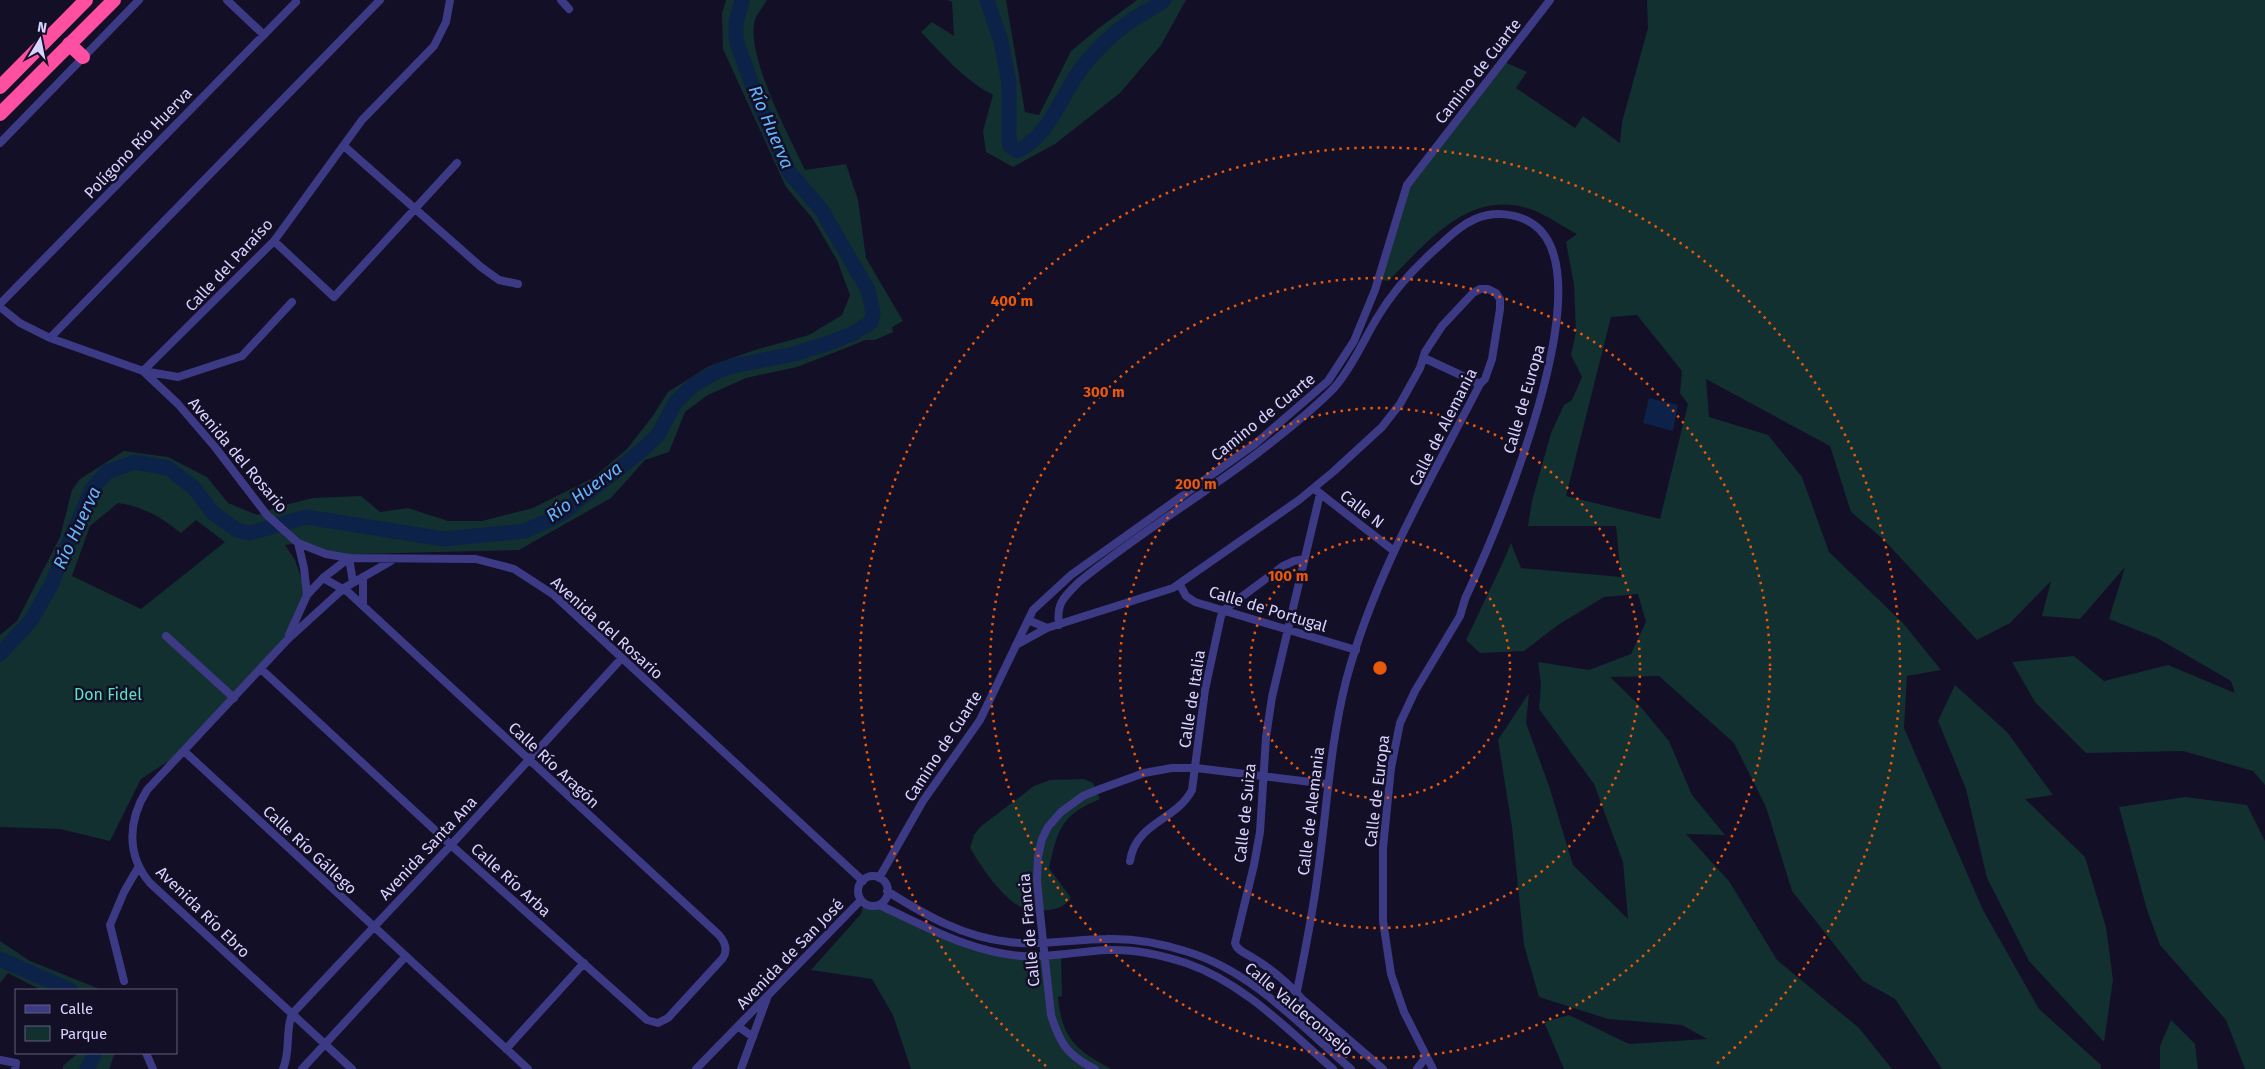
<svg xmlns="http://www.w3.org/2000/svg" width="2265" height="1069" viewBox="0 0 2265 1069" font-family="'Fira Sans',sans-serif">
<rect width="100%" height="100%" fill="#130f26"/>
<path fill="#12302f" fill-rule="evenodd" d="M 726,0 L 767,0 C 764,6 757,13 755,20 C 745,54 789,136 805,170 L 846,164 L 858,200 L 866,258 L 903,321 L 892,327 L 893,332 L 875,340 L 866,340 L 797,367 L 746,378 L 708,395 L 685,412 L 669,452 L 645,460 L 611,498 L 519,550 L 360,554 L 349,558 L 298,543 L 285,545 L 295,560 L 307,595 L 288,639 L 184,751 L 141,779 L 110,841 L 60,829 L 0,827 L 0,635 L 17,621 L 60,537 L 72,490 L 80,479 L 124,451 L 168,457 L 207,477 L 228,503 L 257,515 L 281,506 L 313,498 L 361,496 L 380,512 L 408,508 L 448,521 L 482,521 L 533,508 L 593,478 L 627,449 L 652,417 L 668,392 L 709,366 L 755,350 L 809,335 L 842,315 L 850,295 L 837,260 L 813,219 L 786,187 L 723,49 L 722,13 ZM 118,503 C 144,507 161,517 181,533 L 196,520 L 225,542 L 141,609 L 72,576 L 90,526 Z
M 948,0 L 1006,0 L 1025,112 L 1039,115 L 1071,51 L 1099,28 L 1137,0 L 1186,0 L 1161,45 L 1120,93 L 1055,144 L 1013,167 L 986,152 L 983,131 L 993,95 C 964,80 943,55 921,32 L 932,22 L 954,36 L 952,2 Z
M 1647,0 L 2265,0 L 2265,785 L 2253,771 L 2183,751 L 2086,753 L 2035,702 L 2012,662 L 2074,656 L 2104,681 L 2168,665 L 2235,693 L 2231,681 L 2157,638 L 2109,619 L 2125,567 L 2080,619 L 2042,616 L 2051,581 L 2010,623 L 1977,640 L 1883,539 L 1851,512 L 1830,446 L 1706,379 L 1709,417 L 1768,435 L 1802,477 L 1829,552 L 1903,623 L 1941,670 L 1907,676 L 1904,728 L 1983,910 L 2039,1009 L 2101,1065 L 2101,1069 L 1942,1069 L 1895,999 L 1863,981 L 1792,891 L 1766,807 L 1734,743 L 1659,676 L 1610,677 L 1640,706 L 1669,741 L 1692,795 L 1725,835 L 1686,834 L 1729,881 L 1777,960 L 1859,1028 L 1892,1069 L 1564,1069 L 1544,1022 L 1569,1015 L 1629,1044 L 1707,1039 L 1682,1025 L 1608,1019 L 1539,997 L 1524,945 L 1512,827 L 1498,740 L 1529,693 L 1526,723 L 1549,786 L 1573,865 L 1628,919 L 1623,862 L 1594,784 L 1539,709 L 1541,684 L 1538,662 L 1589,670 L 1631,654 L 1646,622 L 1638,594 L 1604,597 L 1558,625 L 1524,651 L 1480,653 L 1466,640 L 1503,562 L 1511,543 L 1521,568 L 1621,577 L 1616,526 L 1528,526 L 1532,501 L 1551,433 L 1564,405 L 1572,400 L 1582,377 L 1571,355 L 1576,332 L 1574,285 L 1566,242 L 1577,234 C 1562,226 1548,216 1533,210 C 1470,187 1429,241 1388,281 L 1377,279 L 1407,185 L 1502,61 L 1527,72 L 1516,88 L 1575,128 L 1583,116 L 1620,143 L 1622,122 L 1648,28 ZM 1637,315 L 1682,371 L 1680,393 L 1688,404 L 1660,519 L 1566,496 L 1611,317 Z
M 1955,685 L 2007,732 L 2053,795 L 2025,799 L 2085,857 L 2106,927 L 2113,980 L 2104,1042 L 2029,961 L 1987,878 L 1966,789 L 1938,721 Z
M 1084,779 L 1093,783 L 1100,799 C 1061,815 1058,829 1049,868 L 1071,898 C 1065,906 1058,909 1048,910 C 1043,910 1037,912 1032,911 C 1007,907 982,868 970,848 L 974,835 L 980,827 L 1034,786 L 1050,780 Z
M 2185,797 L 2247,805 L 2265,841 L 2265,1069 L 2245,1069 L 2226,1020 L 2160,945 L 2147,910 L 2119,807 Z
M 864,903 L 874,906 L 879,905 L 991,951 L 1061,954 L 1062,996 L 1058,997 C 1062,1039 1076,1050 1111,1069 L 911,1069 L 893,1015 L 872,979 L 811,970 L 861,914 Z
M 0,941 L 30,961 L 102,990 L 41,990 L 8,973 L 0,983 Z
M 2171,1020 L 2195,1044 L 2198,1069 L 2160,1069 L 2160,1046 Z
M 78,1053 L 115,1053 L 109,1069 L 63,1069 L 63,1066 Z"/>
<path fill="#0c2248" d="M 1649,398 L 1678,405 L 1673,431 L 1643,423 Z"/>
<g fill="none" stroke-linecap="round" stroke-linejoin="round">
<path stroke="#0c2248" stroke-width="15" d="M 987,0 L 1001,41 L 1009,83 L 1009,133 L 1010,146 L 1017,151 C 1051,136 1062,92 1084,65 C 1097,49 1112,34 1128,23 C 1140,14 1153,9 1164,0
M 0,654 L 32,619 L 51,585 L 92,489 L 107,472 L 135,462 L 168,468 L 194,488 L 213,513 L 237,530 L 250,533 L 306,517 L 444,539 L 525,531 L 560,515 L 641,451 L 658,435 L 675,403 L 692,386 L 716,372 L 733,366 L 794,354 L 829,343 L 852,334 L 871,322 L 873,313 L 868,290 L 821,209 L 789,172 L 759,104 L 736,40 L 736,23 L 742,0
M 0,959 L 70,990
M 87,1069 L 95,1053"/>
<path stroke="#3d3a85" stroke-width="8" d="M 227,0 L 264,35
M 561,0 L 569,9
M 0,143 L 139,0
M 344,146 L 481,267 L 499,280 L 518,284
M 274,241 L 334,297 L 457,163
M 0,304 L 296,2
M 0,307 L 20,323 L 50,338 L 143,371 L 178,404 L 215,447 L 267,515 L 298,543 L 326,554 L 349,558 L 476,559 L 514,569 L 554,595 L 863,881
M 50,338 L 380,0
M 1424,358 L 1480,384
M 143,371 L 274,241 L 362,120 L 434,46 L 446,22 L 450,0
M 143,371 L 178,377 L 242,356 L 292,302
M 1317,491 L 1394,551
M 1320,494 L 1272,697 L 1266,737 L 1260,832 L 1254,865 L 1235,943 C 1237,951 1246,953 1253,958 C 1272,969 1288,983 1302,999 L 1383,1069
M 349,558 L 353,582
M 1180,585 L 1186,596 L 1195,602 L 1356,650
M 307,595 L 323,578 L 349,558
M 363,605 L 363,577
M 1028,620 L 1047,628
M 1059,625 C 1056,603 1064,597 1079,582 C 1136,535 1200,497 1259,452 C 1285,432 1312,411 1335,387 C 1353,366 1363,341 1377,318 C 1393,291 1415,267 1439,246 C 1450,236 1461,225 1475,219 C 1494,211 1516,213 1533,224 C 1608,275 1495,534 1465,599 L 1460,616 L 1415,691 L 1400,723 L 1391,768 L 1383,848 L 1383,921 L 1391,974 L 1404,1012 L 1433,1069
M 289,635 L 307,595 L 304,568 L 298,543
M 166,636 L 234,698
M 1016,645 L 1047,628 L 1173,588 L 1299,500 L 1333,472 L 1382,427 L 1400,404 L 1420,368 L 1425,352 L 1442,326 L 1473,293 L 1480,289 L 1488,289 L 1496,293 L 1500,299 L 1500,309 L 1492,359 L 1485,379 L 1480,384 C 1430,481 1374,575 1346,681 C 1330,744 1327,808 1318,872 C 1313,912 1305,952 1297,991
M 261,669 L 451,845 L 647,1020 L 658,1023 L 668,1018 L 723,958 C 728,950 725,942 719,935 L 348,592 L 323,578
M 184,751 L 528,1069
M 1130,861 C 1136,822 1176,821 1192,790 L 1205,690 L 1221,616 L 1224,610 L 1283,566 L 1294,561 L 1304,559
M858 891a15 15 0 1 1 30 0a15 15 0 1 1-30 0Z
M 879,878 L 923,801 L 980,720 L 1033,610 L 1071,575 L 1255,444 L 1328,381 L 1354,341 L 1375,290 L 1407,185 L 1550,0
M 887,891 C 925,915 963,937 1009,942 C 1042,946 1074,939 1107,939 C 1134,938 1160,943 1185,951 C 1251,970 1300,1025 1351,1069
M 879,905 C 926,926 969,952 1021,956 C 1050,958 1079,951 1108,950 C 1134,949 1162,955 1186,963 C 1244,983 1288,1030 1333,1069
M 124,981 L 110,925 L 124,892 L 139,866
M 739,1027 L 753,1037
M 506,1049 L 584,963
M 146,1053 L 153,1069
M 0,1060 L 16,1063 L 15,1069
M 283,1069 C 291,1051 285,1031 292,1014 L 451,845 L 621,659
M 302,1069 L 406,956
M 352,1069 L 150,883 C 126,855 128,820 147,790 L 288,639 L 344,588 L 391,561
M 696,1069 L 861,900
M 741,1069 L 767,998
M 1095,1069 C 1068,1056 1060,1044 1051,1015 L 1040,913 L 1037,880 L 1038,857 L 1042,839 L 1048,827 L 1061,812 L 1083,796 L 1100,789 L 1144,773 L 1172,768 L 1196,768 L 1327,784
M 1417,1069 L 1426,1057"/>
<path stroke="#ff4fa3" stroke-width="14" d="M 69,44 L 83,57
M 0,87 L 86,0
M 0,114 L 114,0"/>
</g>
<g fill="none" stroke="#e8590c" stroke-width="2.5" stroke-dasharray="2.5 5">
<circle cx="1380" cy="668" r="130"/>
<circle cx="1380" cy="668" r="260"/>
<circle cx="1380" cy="668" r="390"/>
<path d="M1046 1066A520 520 0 1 1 1714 1066"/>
</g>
<g text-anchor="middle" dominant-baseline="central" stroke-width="5" stroke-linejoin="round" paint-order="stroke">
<g font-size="16" fill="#d9d4ff" stroke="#130f26">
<text transform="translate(1478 71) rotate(-52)">Camino de Cuarte</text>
<text transform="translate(138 143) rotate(-46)">Polígono Río Huerva</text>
<text transform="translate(229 265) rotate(-47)">Calle del Paraíso</text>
<text transform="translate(1524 399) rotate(-74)">Calle de Europa</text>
<text transform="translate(1263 417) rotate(-39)">Camino de Cuarte</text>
<text transform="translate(1443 427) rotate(-63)">Calle de Alemania</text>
<text transform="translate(238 455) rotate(50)">Avenida del Rosario</text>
<text transform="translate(1362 509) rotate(38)">Calle N</text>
<text transform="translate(1268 609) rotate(17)">Calle de Portugal</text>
<text transform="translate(607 628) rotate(42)">Avenida del Rosario</text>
<text transform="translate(1192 699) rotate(-81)">Calle de Italia</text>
<text transform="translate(943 746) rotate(-57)">Camino de Cuarte</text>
<text transform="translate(554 765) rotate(43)">Calle Río Aragón</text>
<text transform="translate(1377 791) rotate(-83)">Calle de Europa</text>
<text transform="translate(1311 811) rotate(-83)">Calle de Alemania</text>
<text transform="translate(1245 813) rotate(-84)">Calle de Suiza</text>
<text transform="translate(428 848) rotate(-47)">Avenida Santa Ana</text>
<text transform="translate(310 850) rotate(43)">Calle Río Gállego</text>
<text transform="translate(511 880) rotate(42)">Calle Río Arba</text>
<text transform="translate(203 912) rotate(44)">Avenida Río Ebro</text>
<text transform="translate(1029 930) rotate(-95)">Calle de Francia</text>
<text transform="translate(790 954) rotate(-46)">Avenida de San José</text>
<text transform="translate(1299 1009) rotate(40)">Calle Valdeconsejo</text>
</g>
<g font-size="16" fill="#5fe0c0" stroke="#130f26">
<text x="108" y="694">Don Fidel</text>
</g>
<g font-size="18" font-style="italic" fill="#62b6ff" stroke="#130f26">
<text transform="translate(771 127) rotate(67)">Río Huerva</text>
<text transform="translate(584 492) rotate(-36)">Río Huerva</text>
<text transform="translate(77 528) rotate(-65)">Río Huerva</text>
</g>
</g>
<circle cx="1380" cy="668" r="8" fill="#e8590c" stroke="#130f26" stroke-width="2.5"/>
<g font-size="15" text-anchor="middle" font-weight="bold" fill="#e8590c" stroke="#130f26" stroke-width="5" stroke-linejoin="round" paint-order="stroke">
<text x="1012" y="306">400 m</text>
<text x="1104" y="397">300 m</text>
<text x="1196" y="489">200 m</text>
<text x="1288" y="581">100 m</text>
</g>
<rect x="15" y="989" width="162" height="65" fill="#130f26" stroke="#625e7d"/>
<rect x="25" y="1005" width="25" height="8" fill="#3d3a85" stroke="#625e7d"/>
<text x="60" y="1014" font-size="15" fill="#d9d4ff">Calle</text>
<rect x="25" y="1026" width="25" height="15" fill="#12302f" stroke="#625e7d"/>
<text x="60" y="1039" font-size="15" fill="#d9d4ff">Parque</text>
<g transform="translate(40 40) rotate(10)" stroke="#130f26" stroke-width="4" paint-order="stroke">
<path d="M0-4L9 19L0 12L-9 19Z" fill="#d9d4ff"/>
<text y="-8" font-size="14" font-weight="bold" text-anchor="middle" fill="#d9d4ff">N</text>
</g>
</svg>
